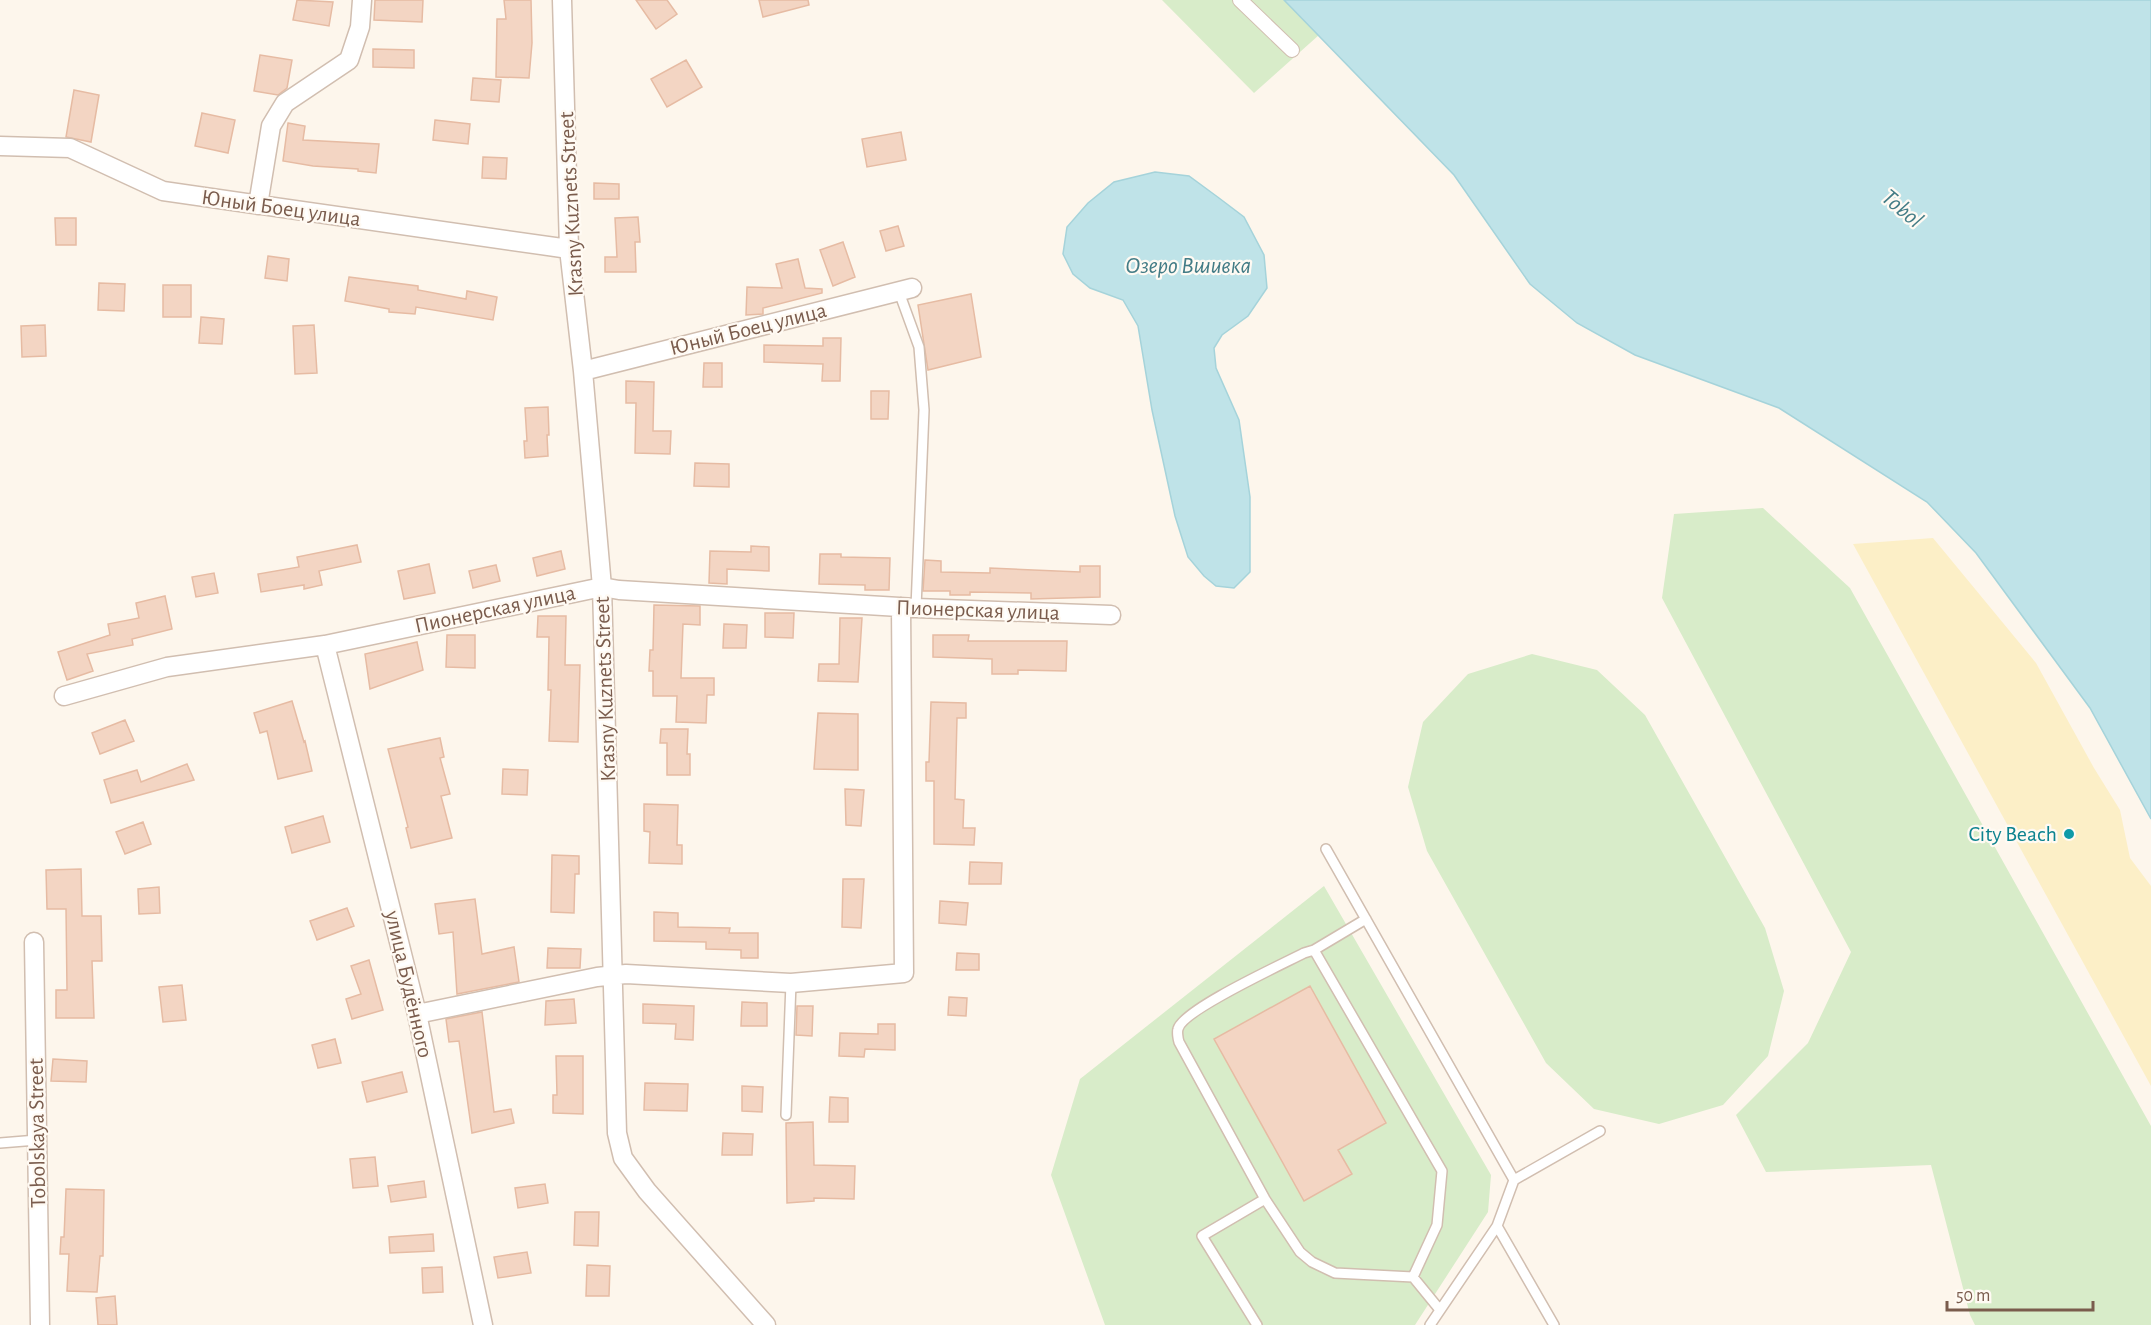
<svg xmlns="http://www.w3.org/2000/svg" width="2151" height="1325" viewBox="0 0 2151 1325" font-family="'Alegreya Sans',sans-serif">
<rect width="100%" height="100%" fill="#fdf6ec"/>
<path fill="#d8ecc9" d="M 1162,0 L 1284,0 L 1319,35 L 1254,93 Z
M 1763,508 L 1850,588 L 2151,1126 L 2151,1325 L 1975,1325 L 1970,1315 L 1931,1165 L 1766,1172 L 1736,1115 L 1808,1043 L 1851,952 L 1662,598 L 1674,514 Z
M 1532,654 L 1597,670 L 1645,715 L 1765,928 L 1784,991 L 1768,1056 L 1723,1105 L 1659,1124 L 1594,1109 L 1546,1063 L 1427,851 L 1408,787 L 1423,722 L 1468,674 Z
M 1324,886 L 1491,1175 L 1488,1212 L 1415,1325 L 1105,1325 L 1051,1175 L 1080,1079 Z"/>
<path fill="#fcefc7" d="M 1933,538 L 2036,663 L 2094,768 L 2120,810 L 2130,858 L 2151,886 L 2151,1086 L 1853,544 Z"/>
<path fill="#bfe3e8" stroke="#a5d3da" stroke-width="1.5" d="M 1284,0 L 2151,0 L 2151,819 L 2090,708 L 1976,553 L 1927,502 L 1779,408 L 1635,355 L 1577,323 L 1530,284 L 1454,175 Z
M 1155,172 L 1189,176 L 1219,198 L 1244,217 L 1264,255 L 1267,288 L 1248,316 L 1222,335 L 1214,348 L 1216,368 L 1239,420 L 1250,497 L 1250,572 L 1234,588 L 1216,586 L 1204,576 L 1188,557 L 1175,516 L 1152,410 L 1138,326 L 1123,300 L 1090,288 L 1073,274 L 1063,254 L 1067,227 L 1088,203 L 1114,182 Z"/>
<path fill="#f3d5c3" stroke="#e6bba3" stroke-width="1.5" d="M 297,0 L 333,2 L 329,26 L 293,20 Z
M 375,0 L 423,0 L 422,22 L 374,20 Z
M 504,0 L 531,0 L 532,43 L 529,78 L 496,77 L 497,19 L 506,19 Z
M 636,0 L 667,0 L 677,14 L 656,29 Z
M 759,0 L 808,0 L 809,5 L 763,17 Z
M 373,49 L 414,50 L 414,68 L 373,67 Z
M 260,55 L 292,60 L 287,88 L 278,95 L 254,91 Z
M 686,60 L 702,87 L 667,107 L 651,79 Z
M 473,78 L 501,80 L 499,102 L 471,100 Z
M 74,90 L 99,95 L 91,142 L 66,137 Z
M 202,113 L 235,120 L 228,153 L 195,146 Z
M 435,120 L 470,124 L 468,144 L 433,140 Z
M 288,123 L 305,126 L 303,140 L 379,144 L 376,173 L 358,171 L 358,169 L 313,166 L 283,161 Z
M 901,132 L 906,160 L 867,167 L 862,139 Z
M 483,157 L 507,158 L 506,179 L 482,178 Z
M 594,183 L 619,184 L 619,199 L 594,199 Z
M 638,217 L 640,242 L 635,242 L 636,272 L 605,272 L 605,257 L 617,257 L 615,218 Z
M 55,218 L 76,218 L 76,245 L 56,245 Z
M 898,226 L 904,246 L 886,251 L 880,231 Z
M 843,242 L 855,277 L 833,286 L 820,250 Z
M 268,256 L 289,259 L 287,281 L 265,278 Z
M 798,259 L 805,288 L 822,289 L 822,293 L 763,308 L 763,314 L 746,315 L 747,287 L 782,288 L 776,264 Z
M 349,277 L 418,286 L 418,290 L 466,299 L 467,291 L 497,297 L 493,320 L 416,307 L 415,314 L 389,312 L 389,309 L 345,301 Z
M 99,283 L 125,284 L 124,311 L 98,310 Z
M 163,285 L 191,285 L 191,317 L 163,317 Z
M 971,294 L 981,357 L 928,370 L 918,305 Z
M 201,317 L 224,319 L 222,344 L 199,343 Z
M 45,325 L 46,356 L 22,357 L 21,326 Z
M 314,325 L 317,373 L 295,374 L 293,326 Z
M 823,338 L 841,338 L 840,381 L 822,381 L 823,364 L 764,362 L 764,345 L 823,346 Z
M 704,363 L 722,363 L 722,387 L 703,387 Z
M 626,381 L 654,382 L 653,431 L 671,431 L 670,454 L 635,453 L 636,403 L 626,403 Z
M 871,391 L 889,391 L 888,419 L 871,419 Z
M 548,407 L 549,435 L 547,435 L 548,456 L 525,458 L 524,441 L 527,441 L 525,408 Z
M 695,463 L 729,464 L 729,487 L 694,486 Z
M 357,545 L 361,562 L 319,571 L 322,585 L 304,589 L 304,585 L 261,592 L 258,574 L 299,567 L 297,557 Z
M 751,546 L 769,547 L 769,571 L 727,569 L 727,584 L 709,583 L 710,551 L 751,552 Z
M 561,551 L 565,569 L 537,576 L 533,558 Z
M 820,554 L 841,554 L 841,557 L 890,558 L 889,590 L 865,590 L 865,585 L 819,584 Z
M 925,560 L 941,561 L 941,572 L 990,573 L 990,568 L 1080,572 L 1080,566 L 1100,566 L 1100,597 L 1031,599 L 1031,593 L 970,592 L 970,595 L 950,595 L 950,591 L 923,591 Z
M 429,564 L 435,593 L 404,599 L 398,571 Z
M 496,565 L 500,581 L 473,588 L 469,571 Z
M 214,573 L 218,593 L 196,597 L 192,577 Z
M 165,596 L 172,629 L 132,639 L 133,645 L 87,654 L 93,671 L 67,680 L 58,652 L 110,635 L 108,624 L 139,618 L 136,603 Z
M 654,605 L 700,606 L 700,625 L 683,624 L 681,678 L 714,678 L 714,695 L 707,695 L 706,723 L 676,722 L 677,696 L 653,696 L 653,671 L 649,671 L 650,650 L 653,650 Z
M 765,613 L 794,613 L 793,638 L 765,637 Z
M 538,616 L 566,616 L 565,665 L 580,665 L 578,742 L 549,741 L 551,690 L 548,690 L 549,637 L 537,637 Z
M 840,618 L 862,618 L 858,682 L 818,681 L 819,664 L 839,664 Z
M 724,624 L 747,625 L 746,648 L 723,648 Z
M 447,635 L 475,635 L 475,668 L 446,667 Z
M 933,635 L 969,635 L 968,641 L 1067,641 L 1066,671 L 1018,670 L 1018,674 L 992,674 L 992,659 L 933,657 Z
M 417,642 L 423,670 L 370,689 L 365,654 Z
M 292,701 L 304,742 L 305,741 L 312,771 L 278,779 L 267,731 L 260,733 L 254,713 Z
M 931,702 L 966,703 L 966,718 L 957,718 L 955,799 L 964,800 L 963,828 L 975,828 L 974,845 L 934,844 L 934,781 L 926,781 L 926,762 L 929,762 Z
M 818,713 L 858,714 L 858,770 L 814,769 Z
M 125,720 L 134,741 L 100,754 L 92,733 Z
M 661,729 L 688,729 L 687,754 L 690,754 L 690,775 L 667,775 L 667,743 L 660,743 Z
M 440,738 L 444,757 L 440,758 L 450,794 L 441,796 L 452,838 L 411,848 L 406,828 L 408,827 L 388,749 Z
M 187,764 L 194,780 L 111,803 L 104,780 L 137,770 L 141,782 Z
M 503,769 L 528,770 L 527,795 L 502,794 Z
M 845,789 L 864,790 L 861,826 L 846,825 Z
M 644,804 L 678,805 L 677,845 L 682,845 L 682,864 L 649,863 L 650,832 L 644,831 Z
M 323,816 L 330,842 L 292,853 L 285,827 Z
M 143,822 L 151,844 L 125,854 L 116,832 Z
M 552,855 L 579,856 L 579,874 L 575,874 L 574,913 L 551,912 Z
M 970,862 L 1002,863 L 1001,884 L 969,884 Z
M 81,869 L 82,916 L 101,916 L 102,961 L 92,961 L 94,1018 L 56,1018 L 56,990 L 67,990 L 66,909 L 47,909 L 46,870 Z
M 843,879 L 864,879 L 861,928 L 842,927 Z
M 159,887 L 160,913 L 139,914 L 138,889 Z
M 475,899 L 482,954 L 514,947 L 519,982 L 457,994 L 453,932 L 439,934 L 435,904 Z
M 940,901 L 968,903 L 966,925 L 939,923 Z
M 347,908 L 354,926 L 317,940 L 310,921 Z
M 654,912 L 678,913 L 678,927 L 730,928 L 729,933 L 758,933 L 758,958 L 741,958 L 741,950 L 706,949 L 706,942 L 654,941 Z
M 548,948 L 581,949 L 580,968 L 547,968 Z
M 957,953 L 979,954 L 979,970 L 956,970 Z
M 369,960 L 383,1010 L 352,1019 L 346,999 L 361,994 L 351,966 Z
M 182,985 L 186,1020 L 163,1022 L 159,987 Z
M 1310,986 L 1386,1123 L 1338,1150 L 1352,1174 L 1304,1201 L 1214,1039 Z
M 949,997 L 967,998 L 966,1016 L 948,1015 Z
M 574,999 L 576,1023 L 545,1025 L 546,1001 Z
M 742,1002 L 767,1003 L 767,1026 L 741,1026 Z
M 643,1004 L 694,1006 L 693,1040 L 675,1039 L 676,1024 L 643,1023 Z
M 797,1006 L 813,1006 L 812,1036 L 796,1035 Z
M 482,1012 L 494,1112 L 511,1109 L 514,1123 L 472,1133 L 459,1041 L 449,1042 L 446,1019 Z
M 878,1024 L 895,1024 L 895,1050 L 865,1049 L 864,1057 L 839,1056 L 840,1033 L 878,1034 Z
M 335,1039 L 341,1063 L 318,1068 L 312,1045 Z
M 556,1056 L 583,1056 L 583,1114 L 553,1113 L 553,1095 L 557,1095 Z
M 53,1059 L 87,1061 L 86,1082 L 51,1081 Z
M 402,1072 L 407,1092 L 367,1102 L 362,1082 Z
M 645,1083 L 688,1084 L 687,1111 L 644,1110 Z
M 742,1086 L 763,1087 L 762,1112 L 742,1111 Z
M 830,1097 L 848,1098 L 848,1122 L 829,1122 Z
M 813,1122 L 814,1165 L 855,1166 L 854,1199 L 814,1198 L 814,1201 L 787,1203 L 786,1123 Z
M 723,1133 L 753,1134 L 752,1155 L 722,1155 Z
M 375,1157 L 378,1186 L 353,1188 L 350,1159 Z
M 424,1181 L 426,1197 L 391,1202 L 388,1186 Z
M 545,1184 L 548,1203 L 518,1208 L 515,1188 Z
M 66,1189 L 104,1190 L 103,1256 L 100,1256 L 97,1292 L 67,1291 L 69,1254 L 60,1254 L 61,1237 L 64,1237 Z
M 575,1212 L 599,1212 L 598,1246 L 574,1245 Z
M 433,1234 L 434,1251 L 390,1253 L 389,1237 Z
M 527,1252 L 531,1273 L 498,1278 L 494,1257 Z
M 587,1265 L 610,1266 L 609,1296 L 586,1296 Z
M 442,1267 L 443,1292 L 423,1293 L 422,1268 Z
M 115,1296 L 117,1325 L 98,1325 L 96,1298 Z"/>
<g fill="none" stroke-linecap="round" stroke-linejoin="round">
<defs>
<path id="service" d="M 899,292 L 919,347 L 924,410 L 916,608
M 1326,849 L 1514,1180 L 1497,1226 L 1430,1325
M 1314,950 L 1366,919
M 786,1115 L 791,983
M 0,1143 L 37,1140
M 1514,1180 L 1600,1131
M 1497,1226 L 1554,1325
M 1413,1277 L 1437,1225 L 1442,1171 L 1314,950 L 1304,953 C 1283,964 1182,1010 1178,1029 C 1177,1032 1178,1039 1179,1042 L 1265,1199 L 1300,1252 L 1312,1262 L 1335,1273 L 1413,1277 L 1440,1310
M 1257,1325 L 1202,1236 L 1265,1199"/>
<path id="pedestrian" d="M 1240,0 L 1292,50"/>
<path id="minor" d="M 562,0 L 569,249 L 583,371 L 602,587 L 617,1133 L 623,1158 L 647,1191 L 766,1325
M 0,146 L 70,148 L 163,191 L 569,249
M 258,205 L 271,126 L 285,103 L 349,60 L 360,27 L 362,0
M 583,371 L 912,288
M 325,645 L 417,1014 L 483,1325
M 64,696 L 167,667 L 325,645 L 602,587 L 619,590 L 916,608 L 1111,615
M 34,942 L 40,1325
M 417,1014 L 597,977 L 626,974 L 791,983 L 904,973 L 901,607"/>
</defs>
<use href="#service" stroke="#d1beb0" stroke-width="12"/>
<use href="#pedestrian" stroke="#d1beb0" stroke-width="16"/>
<use href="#minor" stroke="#d1beb0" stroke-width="21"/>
<use href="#service" stroke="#fff" stroke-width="9"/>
<use href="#pedestrian" stroke="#fff" stroke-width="14"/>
<use href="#minor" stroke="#fff" stroke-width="18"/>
</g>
<circle fill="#0f9aa8" stroke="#fffaf3" stroke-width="2" cx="2069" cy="834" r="6"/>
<g text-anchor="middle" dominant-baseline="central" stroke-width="4.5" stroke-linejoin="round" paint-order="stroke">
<g font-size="22" fill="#7a5c4d" stroke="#fffaf3">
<text transform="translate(571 204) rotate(-93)">Krasny Kuznets Street</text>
<text transform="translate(281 208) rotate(8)">Юный Боец улица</text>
<text transform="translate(748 329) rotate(-14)">Юный Боец улица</text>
<text transform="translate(495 609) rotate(-12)">Пионерская улица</text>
<text transform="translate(978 610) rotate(2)">Пионерская улица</text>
<text transform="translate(605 689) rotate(-92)">Krasny Kuznets Street</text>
<text transform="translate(409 984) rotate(77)">улица Будённого</text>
<text transform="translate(37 1133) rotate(-91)">Tobolskaya Street</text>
</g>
<g font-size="22" fill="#0d838f" stroke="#fffaf3" text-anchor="end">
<text x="2057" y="834">City Beach</text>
</g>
<g font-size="24" font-style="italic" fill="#437c86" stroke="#fffaf3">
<text transform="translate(1902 209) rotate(40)">Tobol</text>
<text x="1188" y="266">Озеро Вшивка</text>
</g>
</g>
<path d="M1947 1301v9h146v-9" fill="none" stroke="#7a5c4d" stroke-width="3"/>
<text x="1956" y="1301" font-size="18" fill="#7a5c4d" stroke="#fffaf3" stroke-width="4.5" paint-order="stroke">50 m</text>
</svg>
